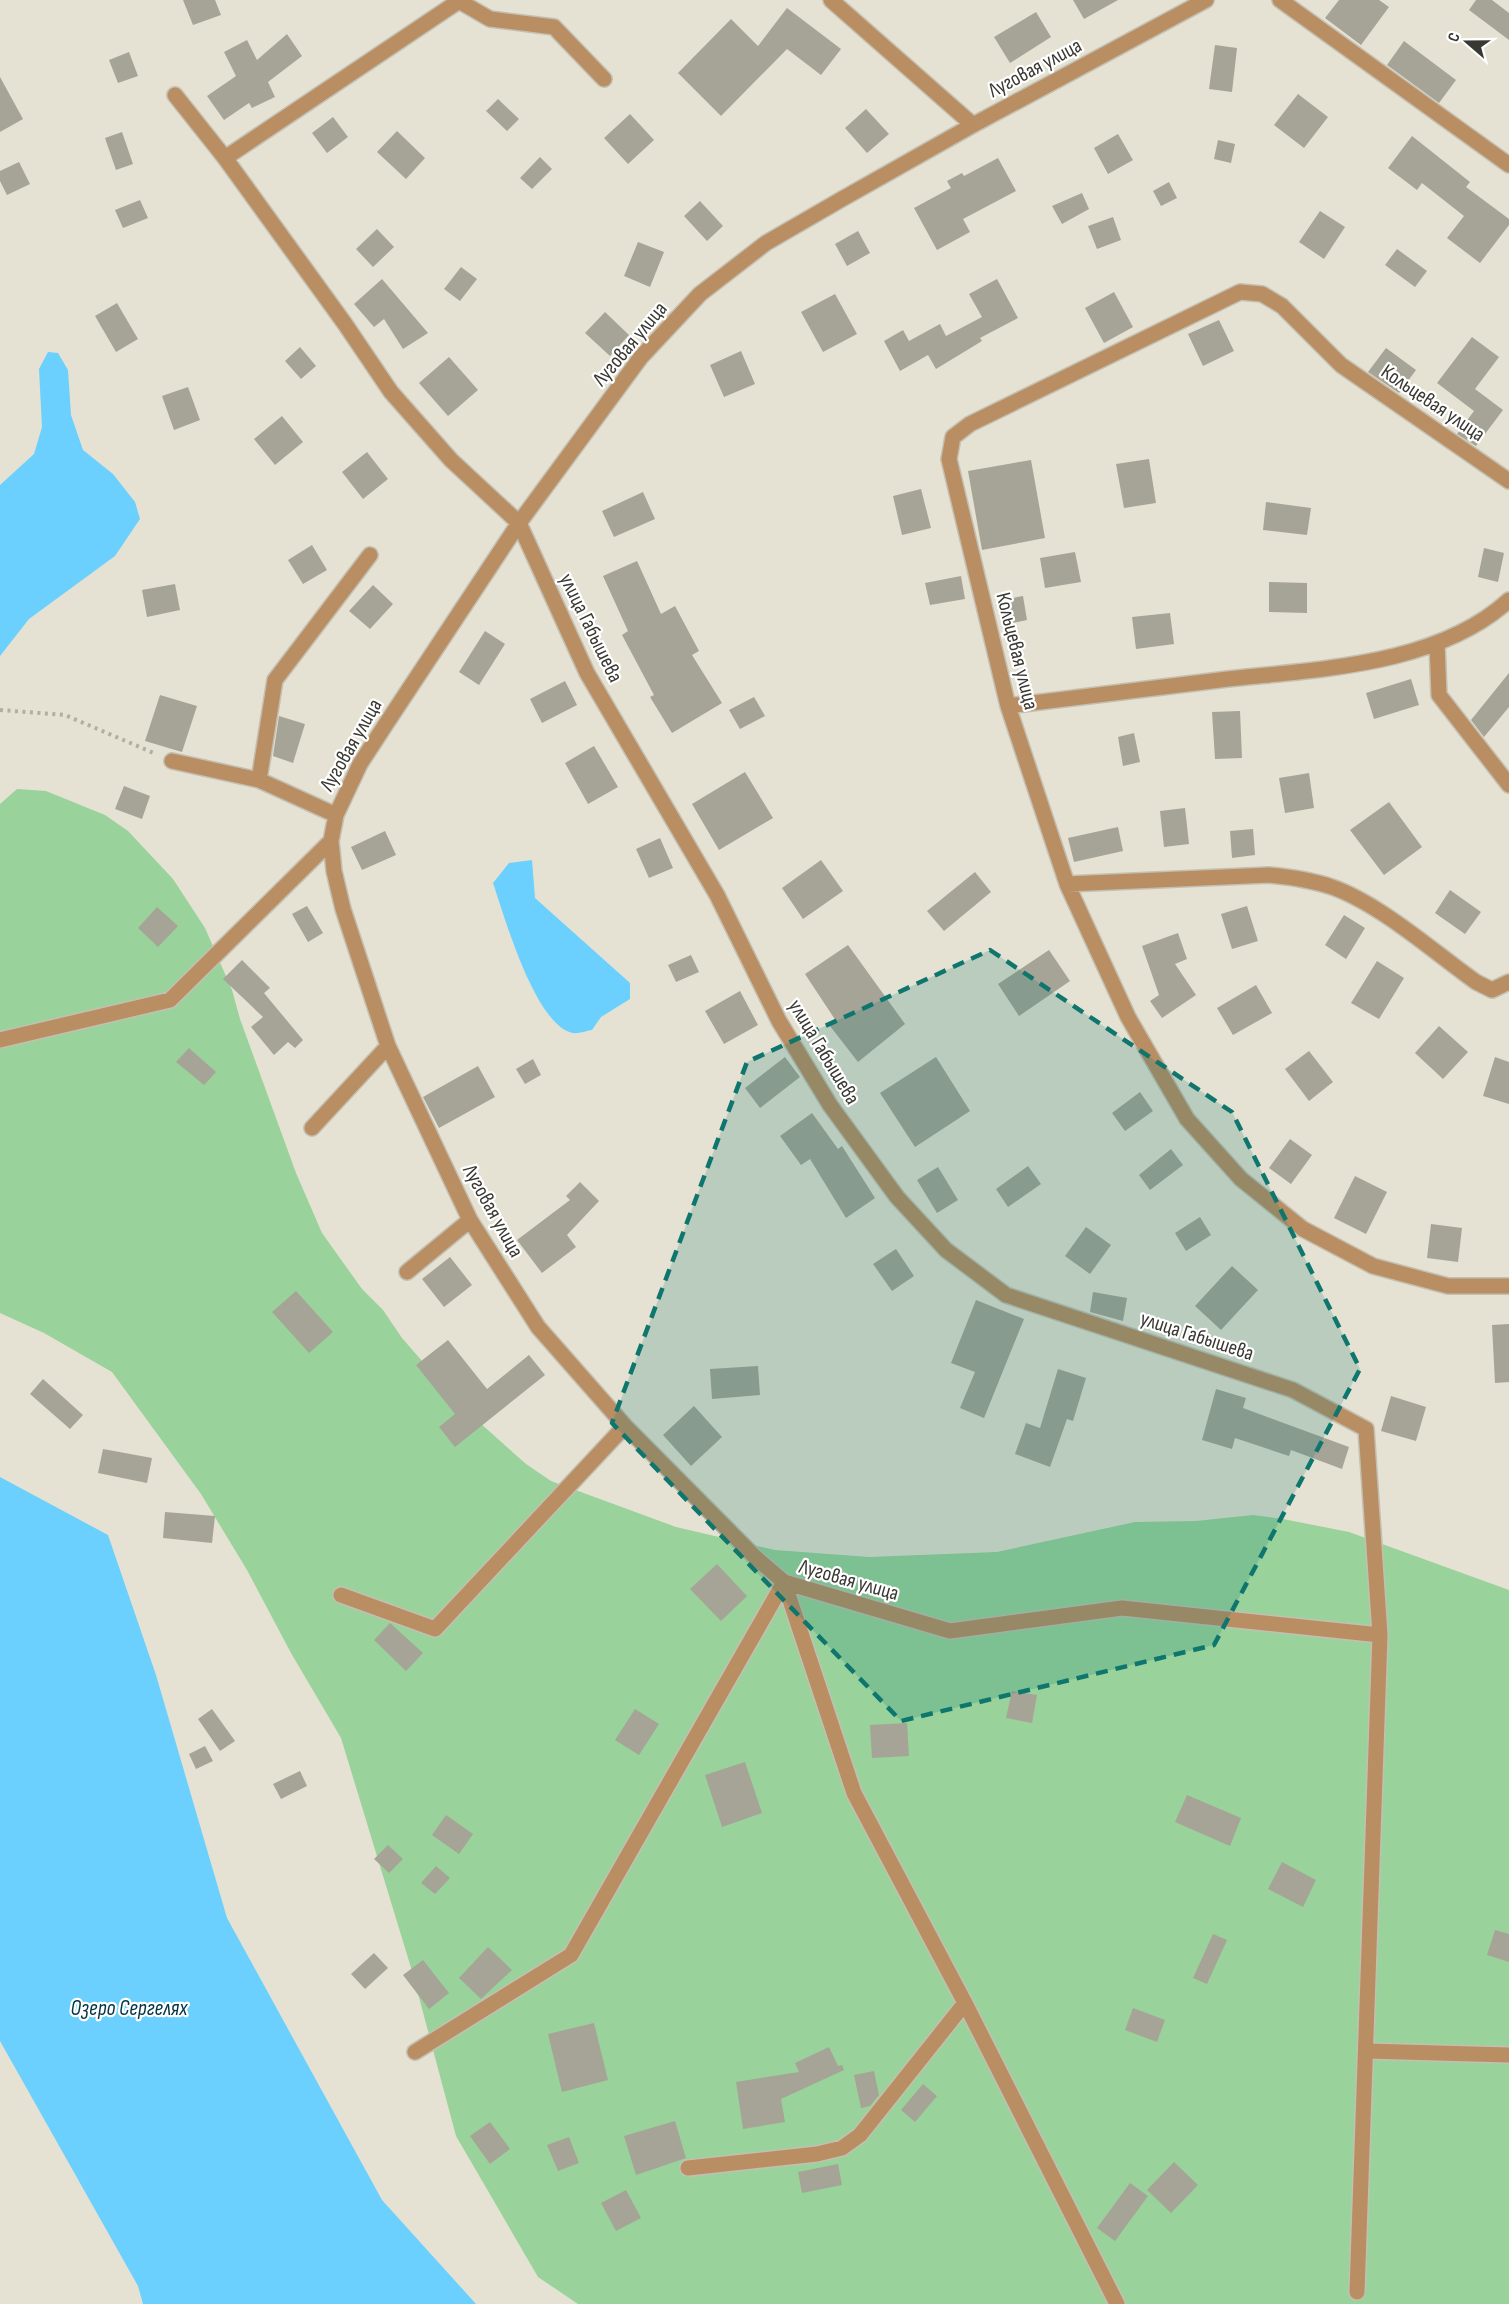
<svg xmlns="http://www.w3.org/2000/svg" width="1509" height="2304" viewBox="0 0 1509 2304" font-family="'Sofia Sans Condensed',sans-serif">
<rect width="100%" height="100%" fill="#e5e2d3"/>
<path fill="#99d29b" d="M 17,789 L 46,791 L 105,815 L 128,831 L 173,879 L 205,928 L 232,990 L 240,1019 L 296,1173 L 322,1233 L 362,1289 L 383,1310 L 402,1338 L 461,1406 L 526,1464 L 551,1481 L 676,1527 L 775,1550 L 869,1557 L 997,1552 L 1135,1522 L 1196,1521 L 1253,1515 L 1283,1519 L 1349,1532 L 1509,1590 L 1509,2304 L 578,2304 L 538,2277 L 456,2136 L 412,1971 L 341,1738 L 291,1653 L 247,1570 L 201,1494 L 112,1372 L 44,1333 L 0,1313 L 0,804 Z"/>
<path fill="#6bd0fd" d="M 48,352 L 58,353 L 68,370 L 71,415 L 83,450 L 113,474 L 135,502 L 140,519 L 115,556 L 29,619 L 0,656 L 0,485 L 34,454 L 42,427 L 39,369 Z
M 532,860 L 535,898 L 630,983 L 630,999 L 601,1017 L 592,1030 C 586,1031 578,1034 573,1033 C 535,1026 504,915 493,883 L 509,863 Z
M 0,1477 L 108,1535 L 156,1675 L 227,1918 L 382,2200 L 476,2304 L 143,2304 L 138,2286 L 0,2041 Z"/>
<path fill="#a6a496" d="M 183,0 L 215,0 L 221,15 L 193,25 Z
M 1073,0 L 1118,0 L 1084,19 Z
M 1339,0 L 1379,0 L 1389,7 L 1361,45 L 1325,18 Z
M 1476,0 L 1492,0 L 1509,13 L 1509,40 L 1469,10 Z
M 787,8 L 841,49 L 821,75 L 787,49 L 721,116 L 678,73 L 731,19 L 758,46 Z
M 1036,12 L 1051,37 L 1010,63 L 994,37 Z
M 287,34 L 302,56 L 268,82 L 275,97 L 252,108 L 249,103 L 224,120 L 207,96 L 236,76 L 224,52 L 247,40 L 257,60 Z
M 1404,41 L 1456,80 L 1439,103 L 1387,65 Z
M 1215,45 L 1237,48 L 1232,92 L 1209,89 Z
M 129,52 L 138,76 L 118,83 L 109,60 Z
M 0,77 L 23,119 L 0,132 Z
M 1298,94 L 1328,117 L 1304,148 L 1274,125 Z
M 498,99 L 519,119 L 507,131 L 486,111 Z
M 866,109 L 889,134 L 867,153 L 845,128 Z
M 630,114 L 654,140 L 628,164 L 604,138 Z
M 333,117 L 348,137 L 327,153 L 312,133 Z
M 397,131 L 425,158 L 406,179 L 377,152 Z
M 122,132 L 133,164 L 116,170 L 105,138 Z
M 1118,134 L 1133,160 L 1108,174 L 1094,148 Z
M 1412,136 L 1470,182 L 1466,187 L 1509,219 L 1509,225 L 1480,263 L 1447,238 L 1464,216 L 1422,183 L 1417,190 L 1388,168 Z
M 1218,140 L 1235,144 L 1231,163 L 1214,159 Z
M 540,157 L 552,169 L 532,189 L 520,178 Z
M 998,158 L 1016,191 L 963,219 L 970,232 L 937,250 L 914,208 L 951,188 L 947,181 L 962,173 L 964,176 Z
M 19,162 L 30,184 L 7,195 L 0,181 L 0,171 Z
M 1169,182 L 1177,198 L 1161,206 L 1153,191 Z
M 1082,193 L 1089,209 L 1062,224 L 1052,206 Z
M 140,200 L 148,218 L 123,228 L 115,210 Z
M 700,201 L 723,226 L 707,241 L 684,216 Z
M 1320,211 L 1345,227 L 1324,259 L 1299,242 Z
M 1113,217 L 1121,240 L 1097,249 L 1088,226 Z
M 377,229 L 394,247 L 373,267 L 356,249 Z
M 858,231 L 870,253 L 847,266 L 835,244 Z
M 638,242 L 664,252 L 650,287 L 624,276 Z
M 1397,249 L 1427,271 L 1415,287 L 1385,265 Z
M 461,267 L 477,279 L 460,301 L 444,289 Z
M 382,279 L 428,333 L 403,349 L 384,319 L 374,327 L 354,304 Z
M 997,279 L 1018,318 L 980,338 L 982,341 L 936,369 L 928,355 L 900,371 L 884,341 L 903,330 L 909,341 L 940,324 L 946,336 L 982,317 L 969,294 Z
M 1114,292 L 1133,327 L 1104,343 L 1085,308 Z
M 835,294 L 857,334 L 823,352 L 801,312 Z
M 117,303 L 138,339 L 116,352 L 95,316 Z
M 605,312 L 629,335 L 610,356 L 585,333 Z
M 1219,320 L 1234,351 L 1203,366 L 1188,334 Z
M 1472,337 L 1499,357 L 1475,389 L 1503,410 L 1476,446 L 1457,434 L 1474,411 L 1437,383 Z
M 300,347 L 316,366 L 301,379 L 285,361 Z
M 1386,348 L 1416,370 L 1399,393 L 1368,372 Z
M 741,351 L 755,384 L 724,397 L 710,365 Z
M 449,357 L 478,390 L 448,416 L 419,383 Z
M 188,387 L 200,420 L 174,430 L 162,396 Z
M 282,416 L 303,442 L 275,465 L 254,439 Z
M 367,452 L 388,479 L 363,499 L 342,472 Z
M 1149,459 L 1156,503 L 1124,508 L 1116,464 Z
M 1031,460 L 1045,538 L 982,550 L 968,471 Z
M 921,489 L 931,528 L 902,535 L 893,496 Z
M 643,492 L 655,519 L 614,537 L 602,511 Z
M 1266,502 L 1311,508 L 1307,535 L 1263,530 Z
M 312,545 L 327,570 L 303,584 L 288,560 Z
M 1484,548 L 1504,553 L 1498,582 L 1478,577 Z
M 1075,552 L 1081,582 L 1045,588 L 1040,558 Z
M 637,561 L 661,614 L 675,606 L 699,651 L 692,655 L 722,703 L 672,733 L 650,697 L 654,695 L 622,635 L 628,631 L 603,576 Z
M 961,576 L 965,599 L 930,605 L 925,583 Z
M 1269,582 L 1307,583 L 1307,613 L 1269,612 Z
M 175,584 L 180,610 L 147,617 L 142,590 Z
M 373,585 L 393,604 L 370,629 L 349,611 Z
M 1023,596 L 1027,620 L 1007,624 L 1002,600 Z
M 1170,613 L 1174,644 L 1136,649 L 1132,617 Z
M 485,631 L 505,644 L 479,685 L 459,672 Z
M 1509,673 L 1509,707 L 1484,737 L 1471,720 Z
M 1411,679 L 1419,705 L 1374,719 L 1366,693 Z
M 565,681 L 577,705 L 542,723 L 530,699 Z
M 160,695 L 197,706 L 182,752 L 145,741 Z
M 754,697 L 765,716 L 740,729 L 729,710 Z
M 1240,711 L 1242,758 L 1215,759 L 1212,712 Z
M 279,716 L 305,724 L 293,763 L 273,756 Z
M 1134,733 L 1140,762 L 1123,766 L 1118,737 Z
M 594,746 L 618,787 L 588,804 L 565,763 Z
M 745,772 L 773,818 L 719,850 L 692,804 Z
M 1309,773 L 1314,808 L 1285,813 L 1279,778 Z
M 124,786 L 150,796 L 142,819 L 115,809 Z
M 1389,802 L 1422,847 L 1384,875 L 1350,830 Z
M 1185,808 L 1189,844 L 1164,847 L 1160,811 Z
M 1118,827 L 1123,851 L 1074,862 L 1068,838 Z
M 1253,829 L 1255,855 L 1232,858 L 1230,831 Z
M 385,831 L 396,855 L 362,870 L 351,847 Z
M 660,838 L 673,868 L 649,878 L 636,849 Z
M 821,860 L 843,891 L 803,919 L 782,888 Z
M 975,872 L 991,892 L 944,931 L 927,911 Z
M 1450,890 L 1481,912 L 1465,934 L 1435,913 Z
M 307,906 L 323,933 L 308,942 L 292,914 Z
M 1247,906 L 1258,941 L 1232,949 L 1221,914 Z
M 157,907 L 178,926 L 158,947 L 138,928 Z
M 1344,915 L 1365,928 L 1346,959 L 1325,945 Z
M 1178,933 L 1187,959 L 1175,964 L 1196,995 L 1162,1018 L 1150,1001 L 1159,995 L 1142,946 Z
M 848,945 L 905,1024 L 858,1062 L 830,1026 L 836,1021 L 805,974 Z
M 1049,950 L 1070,981 L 1019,1016 L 998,984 Z
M 691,955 L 699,972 L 676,982 L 668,965 Z
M 242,960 L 270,988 L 264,993 L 303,1040 L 295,1048 L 288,1042 L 274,1055 L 251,1027 L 263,1017 L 223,979 Z
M 1377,961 L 1404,978 L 1379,1019 L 1351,1003 Z
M 1256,985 L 1272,1013 L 1233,1035 L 1217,1008 Z
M 740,991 L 758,1025 L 724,1044 L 705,1011 Z
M 1439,1026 L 1468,1052 L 1443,1079 L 1415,1053 Z
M 189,1048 L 216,1072 L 204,1085 L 176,1062 Z
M 1309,1051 L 1333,1082 L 1309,1101 L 1285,1069 Z
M 785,1057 L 800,1077 L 760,1108 L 745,1088 Z
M 936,1057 L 970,1111 L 915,1147 L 880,1093 Z
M 1495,1057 L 1509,1062 L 1509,1104 L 1483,1096 Z
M 533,1059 L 541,1075 L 525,1084 L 516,1069 Z
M 478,1066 L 495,1097 L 439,1128 L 423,1097 Z
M 1140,1092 L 1153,1111 L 1125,1131 L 1112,1113 Z
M 812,1113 L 838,1149 L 842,1146 L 875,1198 L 846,1218 L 810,1159 L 801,1165 L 780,1136 Z
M 1290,1139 L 1312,1155 L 1291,1184 L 1269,1168 Z
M 1171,1149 L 1183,1165 L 1150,1190 L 1139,1175 Z
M 1028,1166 L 1041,1184 L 1008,1207 L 996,1189 Z
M 938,1167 L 958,1200 L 937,1213 L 917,1180 Z
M 1355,1176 L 1387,1192 L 1366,1234 L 1334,1218 Z
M 580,1182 L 599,1201 L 567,1235 L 576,1247 L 542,1273 L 517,1240 L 570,1200 L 566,1196 Z
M 1200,1217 L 1211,1235 L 1186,1251 L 1175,1233 Z
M 1431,1224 L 1462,1228 L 1458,1262 L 1427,1258 Z
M 1086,1227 L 1111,1245 L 1090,1274 L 1065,1256 Z
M 896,1249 L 914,1276 L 892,1291 L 873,1264 Z
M 450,1257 L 472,1285 L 444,1307 L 422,1279 Z
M 1232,1266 L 1258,1290 L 1221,1330 L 1195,1306 Z
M 296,1291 L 333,1332 L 309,1353 L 272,1312 Z
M 1093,1292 L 1127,1298 L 1123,1321 L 1090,1312 Z
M 976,1300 L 1024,1319 L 984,1418 L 960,1408 L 975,1372 L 951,1363 Z
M 1509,1324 L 1509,1382 L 1495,1383 L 1492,1325 Z
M 448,1340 L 487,1389 L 529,1355 L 545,1375 L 455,1447 L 439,1427 L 455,1414 L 416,1365 Z
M 758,1366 L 760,1395 L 712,1399 L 710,1369 Z
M 1058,1369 L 1086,1378 L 1073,1421 L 1067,1419 L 1050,1467 L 1015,1454 L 1026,1423 L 1040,1428 Z
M 43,1379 L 83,1415 L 70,1429 L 30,1394 Z
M 1216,1389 L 1246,1398 L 1243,1408 L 1349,1447 L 1342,1469 L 1291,1450 L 1289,1456 L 1235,1438 L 1232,1449 L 1202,1440 Z
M 1391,1396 L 1426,1407 L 1416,1441 L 1381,1431 Z
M 694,1406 L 722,1437 L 691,1466 L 663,1435 Z
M 103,1449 L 152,1458 L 147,1483 L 98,1473 Z
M 165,1512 L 215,1516 L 212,1543 L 163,1538 Z
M 717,1564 L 747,1596 L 721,1621 L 690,1589 Z
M 390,1623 L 423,1653 L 406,1671 L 374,1640 Z
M 1012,1691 L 1037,1695 L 1032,1723 L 1006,1718 Z
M 212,1709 L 235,1741 L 220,1751 L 198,1719 Z
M 635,1709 L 659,1724 L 639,1755 L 615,1740 Z
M 907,1723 L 909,1756 L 872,1758 L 870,1725 Z
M 205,1746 L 213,1761 L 196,1769 L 189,1754 Z
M 745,1762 L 762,1813 L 722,1827 L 705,1775 Z
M 300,1771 L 307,1786 L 281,1799 L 273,1784 Z
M 1187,1795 L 1241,1818 L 1230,1846 L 1175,1822 Z
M 446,1815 L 473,1834 L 459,1854 L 432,1835 Z
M 388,1845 L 403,1859 L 389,1873 L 374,1859 Z
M 1282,1862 L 1316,1880 L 1303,1907 L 1268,1889 Z
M 436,1866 L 450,1878 L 435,1894 L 421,1883 Z
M 1495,1930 L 1509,1934 L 1509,1962 L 1487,1955 Z
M 1213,1934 L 1227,1940 L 1207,1984 L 1193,1978 Z
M 488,1947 L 512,1970 L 481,1999 L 459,1978 Z
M 374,1953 L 388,1968 L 365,1989 L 351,1974 Z
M 423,1960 L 449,1993 L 429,2009 L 403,1975 Z
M 1133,2008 L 1165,2020 L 1157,2042 L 1125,2030 Z
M 594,2023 L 608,2080 L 562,2092 L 548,2034 Z
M 829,2047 L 838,2066 L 842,2065 L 844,2070 L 781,2099 L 785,2122 L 743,2129 L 736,2082 L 799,2072 L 795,2063 Z
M 874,2071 L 879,2095 L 870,2106 L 861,2108 L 854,2075 Z
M 923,2084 L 937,2096 L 915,2122 L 901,2110 Z
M 675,2121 L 686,2158 L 636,2175 L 624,2136 Z
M 490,2122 L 510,2149 L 490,2164 L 470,2136 Z
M 569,2137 L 579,2163 L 558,2171 L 547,2145 Z
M 1174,2162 L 1198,2185 L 1171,2213 L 1147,2190 Z
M 838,2164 L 842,2185 L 802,2193 L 798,2172 Z
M 1130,2183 L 1148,2196 L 1115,2241 L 1097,2228 Z
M 626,2190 L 641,2218 L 616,2231 L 601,2203 Z"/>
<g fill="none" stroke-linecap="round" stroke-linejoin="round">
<defs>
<path id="minor" d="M 831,0 L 973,125
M 1206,0 L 973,125 L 842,199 L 766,243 L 700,294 L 641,357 L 519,523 L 386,724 L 360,764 L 336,815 L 331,841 L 334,871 L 343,909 L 388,1046 L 470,1220 L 538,1327 L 625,1426 L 755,1557 L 784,1582 L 950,1631 L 1122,1608 L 1380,1635
M 1280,0 L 1509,165
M 175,95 L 225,158 L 345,324 L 391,392 L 451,460 L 519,523 L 587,673 L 717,895 L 779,1021 L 830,1105 L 897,1197 L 946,1250 L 1006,1295 L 1293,1390 L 1366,1429 L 1380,1635 L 1357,2292
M 225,158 L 459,1 L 490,19 L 554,27 L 604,79
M 1509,481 L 1341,365 L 1282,306 L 1262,294 L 1240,292 L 970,424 L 953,437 L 949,459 L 1008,706 L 1067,884 L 1128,1017 L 1187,1119 L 1241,1179 L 1303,1229 L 1373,1266 L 1448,1286 L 1509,1286
M 1437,643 L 1439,695 L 1509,785
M 1008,706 C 1078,698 1149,689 1220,680 C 1314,669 1436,667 1509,600
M 172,761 L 259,780
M 336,815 L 259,780 L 275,680 L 370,555
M 1067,884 L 1269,875 C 1290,877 1312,880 1332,887 C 1380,904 1434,952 1476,982 L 1492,990 L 1509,982
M 0,1040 L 170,1000 L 331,841
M 312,1128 L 388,1046
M 407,1272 L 470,1220
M 784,1582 L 854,1793 L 965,2003
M 341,1595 L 435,1629 L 625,1426
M 1367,2051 L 1509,2055
M 415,2052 L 571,1955 L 784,1582
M 688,2168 L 817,2154 L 842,2148 L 860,2135 L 965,2003 L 1117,2304"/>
</defs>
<use href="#minor" stroke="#c3c0b3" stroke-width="18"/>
<path stroke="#b1aea2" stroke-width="4" stroke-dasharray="3 4.5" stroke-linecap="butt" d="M 0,710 L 65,715 L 156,754"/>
<use href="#minor" stroke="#ba8e63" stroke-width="15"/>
</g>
<path fill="#0f766e" fill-opacity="0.2" stroke="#0f766e" stroke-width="4.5" stroke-dasharray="12 8" stroke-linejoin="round" d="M 990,950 L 1232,1112 L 1360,1369 L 1214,1645 L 901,1721 L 612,1423 L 747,1062 Z"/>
<g text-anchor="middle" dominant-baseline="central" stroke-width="4.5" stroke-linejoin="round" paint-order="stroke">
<g font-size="21" fill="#393832" stroke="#fff">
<text transform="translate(1035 68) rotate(-28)">Луговая улица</text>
<text transform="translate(630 344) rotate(-50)">Луговая улица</text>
<text transform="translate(1433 403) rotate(34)">Кольцевая улица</text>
<text transform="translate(591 628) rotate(64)">улица Габышева</text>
<text transform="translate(1017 651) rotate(76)">Кольцевая улица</text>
<text transform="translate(351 745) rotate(-60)">Луговая улица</text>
<text transform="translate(824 1052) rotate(59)">улица Габышева</text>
<text transform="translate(493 1211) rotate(61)">Луговая улица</text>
<text transform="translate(1197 1336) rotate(18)">улица Габышева</text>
<text transform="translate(849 1580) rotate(16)">Луговая улица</text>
</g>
<g font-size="22" font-style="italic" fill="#043447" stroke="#fff">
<text x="129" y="2008">Озеро Сергелях</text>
</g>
</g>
<g transform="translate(1467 42) rotate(290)" stroke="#ffffff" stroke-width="4.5" paint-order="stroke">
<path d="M0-4.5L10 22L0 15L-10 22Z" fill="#393832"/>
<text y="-9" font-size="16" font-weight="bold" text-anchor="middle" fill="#393832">С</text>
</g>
</svg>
